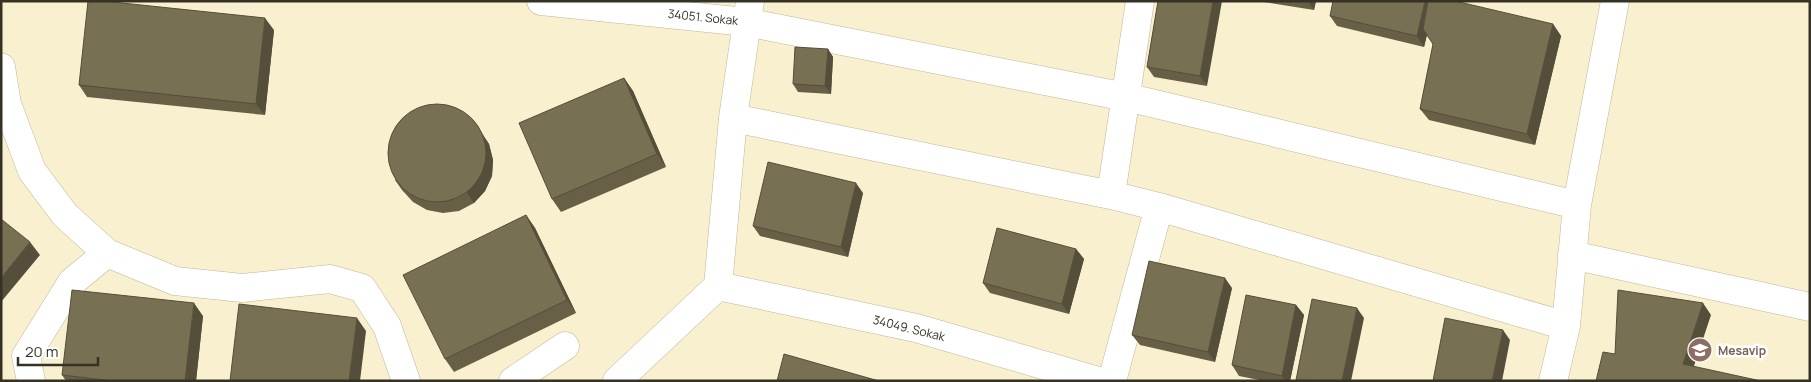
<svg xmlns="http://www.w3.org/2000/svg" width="1811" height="382" viewBox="0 0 1811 382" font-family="Manrope,sans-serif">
<rect width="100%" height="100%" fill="#f9f0d0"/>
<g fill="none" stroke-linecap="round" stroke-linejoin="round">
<defs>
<path id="minor" d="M 541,1 L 746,22 L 1126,97 L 1577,205
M 1,67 L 7,104 L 32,171 L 65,215 L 107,253 L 175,281 L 242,288 L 330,279 L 362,288 L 387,326 L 406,381
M 733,118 L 1111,195 L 1159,207 L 1566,326
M 1111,195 L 1140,1
M 1572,255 L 1810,307
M 718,286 L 916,328 L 1098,381
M 31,381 L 26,356 L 72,282 L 107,253
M 513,381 L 565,346
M 617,381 L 718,286 L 733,118 L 750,1
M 1112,381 L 1159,207
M 1553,381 L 1566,326 L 1577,205 L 1615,1"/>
</defs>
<use href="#minor" stroke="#bfb698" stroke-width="29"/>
<use href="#minor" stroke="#fff" stroke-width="28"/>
</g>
<path fill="#676047" d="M 1158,1 L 1207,86 L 1154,77 L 1147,67 Z
M 1257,1 L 1316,1 L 1314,10 Z
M 1330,16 L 1553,24 L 1561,36 L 1535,145 L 1429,120 L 1420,109 L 1433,44 L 1427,35 L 1424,47 L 1337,26 Z
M 274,30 L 265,115 L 87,97 L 79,85 Z
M 828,49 L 833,57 L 831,94 L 798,92 L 793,84 Z
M 624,78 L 633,91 L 666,167 L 561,212 L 552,199 Z
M 473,120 L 489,144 L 493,160 L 492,176 L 485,191 L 474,203 L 459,211 L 443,213 L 427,210 L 413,202 L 402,190 L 395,180 Z
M 863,193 L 848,257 L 760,236 L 753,226 Z
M 526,215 L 535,228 L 576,313 L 454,372 L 445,359 Z
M 1076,249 L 1084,259 L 1069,314 L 990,293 L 983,283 Z
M 1232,288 L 1215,362 L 1140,345 L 1132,335 Z
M 1296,305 L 1304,315 L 1290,381 L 1264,381 L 1239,376 L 1232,365 Z
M 203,316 L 196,381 L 66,381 L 62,375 Z"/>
<path fill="#544e3a" d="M 1213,1 L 1222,1 L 1207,86 L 1200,76 Z
M 1308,1 L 1316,1 L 1314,10 Z
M 1425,1 L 1435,1 L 1424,47 L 1417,36 Z
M 265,18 L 274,30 L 265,115 L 256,104 Z
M 1553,24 L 1561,36 L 1535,145 L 1527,134 Z
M 828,49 L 833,57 L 831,94 L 825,86 Z
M 624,78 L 633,91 L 666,167 L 657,154 Z
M 473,120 L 489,144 L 493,160 L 492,176 L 485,191 L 474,203 L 467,193 Z
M 856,183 L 863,193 L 848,257 L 841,247 Z
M 526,215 L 535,228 L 576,313 L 567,300 Z
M 30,242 L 40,255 L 1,302 L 1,278 Z
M 1076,249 L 1084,259 L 1069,314 L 1062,304 Z
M 1225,278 L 1232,288 L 1215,362 L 1208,352 Z
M 194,303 L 203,316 L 196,381 L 185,381 Z
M 1703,303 L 1711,315 L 1691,375 L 1683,364 Z
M 1296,305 L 1304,315 L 1290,381 L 1286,381 L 1282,376 Z
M 1357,308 L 1364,318 L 1351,381 L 1342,381 Z
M 357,318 L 366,331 L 360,381 L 349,381 Z
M 1503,330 L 1510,340 L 1502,381 L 1492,381 Z"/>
<path fill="#787053" stroke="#544e3a" d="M 88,1 L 103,1 L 265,18 L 256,104 L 79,85 Z
M 1158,1 L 1213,1 L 1200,76 L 1147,67 Z
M 1333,1 L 1425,1 L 1417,36 L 1330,16 Z
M 1428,1 L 1455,1 L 1553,24 L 1527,134 L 1420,109 L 1433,44 L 1423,29 Z
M 795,47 L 828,49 L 825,86 L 793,84 Z
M 624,78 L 657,154 L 552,199 L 519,123 Z
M388 153a49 49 0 1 1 98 0a49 49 0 1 1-98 0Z
M 768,162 L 856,183 L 841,247 L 753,226 Z
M 526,215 L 567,300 L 445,359 L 403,275 Z
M 1,219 L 30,242 L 1,278 Z
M 997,228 L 1076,249 L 1062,304 L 983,283 Z
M 1149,261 L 1225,278 L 1208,352 L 1132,335 Z
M 72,290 L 194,303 L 185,381 L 113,381 L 62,375 Z
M 1618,290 L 1703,303 L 1683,364 L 1761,381 L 1596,381 L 1603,352 L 1615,354 Z
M 1246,295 L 1296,305 L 1282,376 L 1232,365 Z
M 1312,299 L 1357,308 L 1342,381 L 1296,380 Z
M 239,304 L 357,318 L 349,381 L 230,381 Z
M 1445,318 L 1503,330 L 1492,381 L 1433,381 Z
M 784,354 L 879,381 L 777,381 Z"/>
<defs>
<symbol id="school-disc" viewBox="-11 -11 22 22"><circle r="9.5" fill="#8d6e63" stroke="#fff"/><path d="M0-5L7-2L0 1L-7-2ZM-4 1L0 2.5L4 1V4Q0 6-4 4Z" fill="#fff"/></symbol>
</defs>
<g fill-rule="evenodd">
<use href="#school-disc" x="1686" y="336" width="28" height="28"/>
</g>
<g text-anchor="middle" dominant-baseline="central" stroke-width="5" stroke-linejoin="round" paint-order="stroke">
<g font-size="12" fill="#353125" stroke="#fff">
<text transform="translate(703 17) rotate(6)">34051. Sokak</text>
<text transform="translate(909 328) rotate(14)">34049. Sokak</text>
</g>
<g font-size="12" font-weight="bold" fill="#785e54" stroke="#fff" text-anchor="start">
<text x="1718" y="350">Mesavip</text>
</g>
</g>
<rect width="1811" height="382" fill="none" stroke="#353125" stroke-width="5"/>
<path d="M18 357v8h80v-8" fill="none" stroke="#353125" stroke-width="2.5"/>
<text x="25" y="357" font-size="15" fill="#353125" stroke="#ffffff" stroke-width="4" paint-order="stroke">20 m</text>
</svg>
